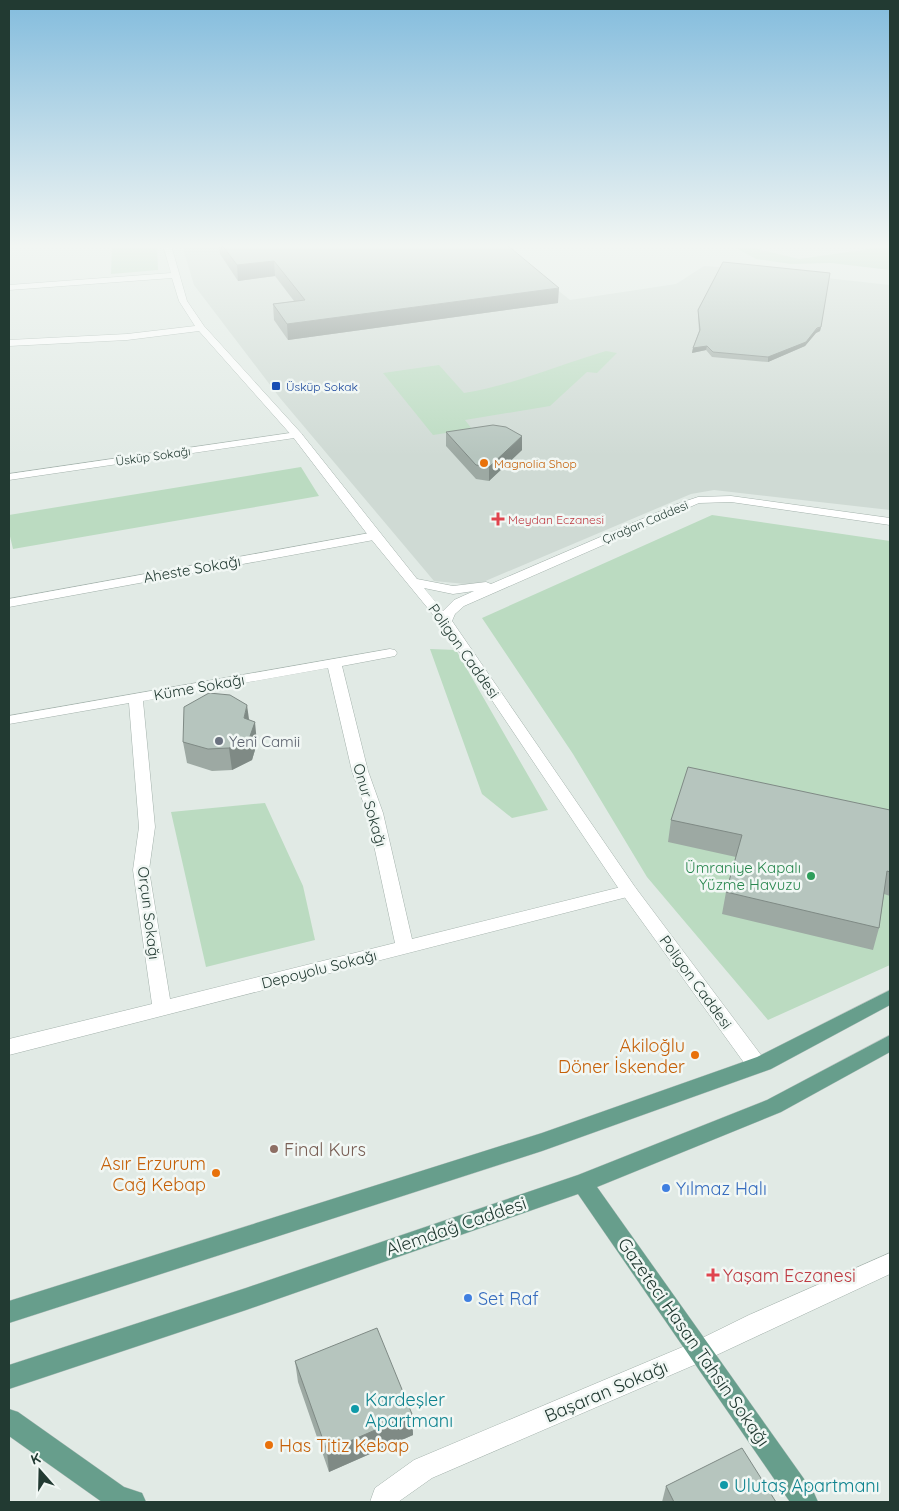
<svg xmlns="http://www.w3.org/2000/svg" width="899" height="1511" viewBox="0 0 899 1511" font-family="Quicksand,sans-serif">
<rect width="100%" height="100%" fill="#e1eae5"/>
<path fill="#cfdad4" d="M 182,245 L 502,245 L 570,300 L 676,284 L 704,266 L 734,268 L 890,285 L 890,510 L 714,490 L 691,494 L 476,585 L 434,581 L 280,398 L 194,285 Z"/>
<path fill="#bbdbc1" d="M 112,245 L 157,245 L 158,270 L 111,274 Z
M 731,245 L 742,245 L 799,259 L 890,246 L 890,270 L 831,263 L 791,264 L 756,259 Z
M 606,351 L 617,353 L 597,373 L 587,372 L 550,406 L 465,420 L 472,429 L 433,435 L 383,373 L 439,365 L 464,393 C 510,386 559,365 606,351 Z
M 301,467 L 319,496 L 13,549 L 9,532 L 9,515 Z
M 712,515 L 890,541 L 890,965 L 768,1020 L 647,877 L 573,754 L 482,618 Z
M 430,649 L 456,650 L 548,810 L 512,818 L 482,794 Z
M 265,803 L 303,886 L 315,940 L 206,967 L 171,812 Z"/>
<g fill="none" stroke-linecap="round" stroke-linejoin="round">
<defs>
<path id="minor" d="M 297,432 L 301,433 L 302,435 L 301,437 L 9,480 L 9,474 Z
M 375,532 L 379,533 L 381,536 L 379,539 L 9,607 L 9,599 Z
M 390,649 L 395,650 L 397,653 L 395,656 L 342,666 L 368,771 L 383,813 L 412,939 L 629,885 L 635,887 L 637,891 L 635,895 L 9,1055 L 9,1039 L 152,1004 L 133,870 L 139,827 L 129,703 L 9,724 L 9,716 ZM 328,668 L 352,771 L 367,813 L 395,943 L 170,999 L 149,870 L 155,827 L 143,701 Z
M 890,1253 L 890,1274 L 708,1359 L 432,1478 L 398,1502 L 370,1502 L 375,1488 L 414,1460 L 692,1343 L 749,1315 Z"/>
<path id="tertiary" d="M 163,245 L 171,245 L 187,301 L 204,326 L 301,433 L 417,579 L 453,586 L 486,582 L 491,584 L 677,504 L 698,497 L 731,496 L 890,518 L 890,525 L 731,502 L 699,503 L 464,606 L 455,614 L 452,621 L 635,887 L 764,1059 L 767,1065 L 764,1071 L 757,1073 L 750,1071 L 623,895 L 440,623 L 371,539 L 293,437 L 199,331 L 127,340 L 9,346 L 9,340 L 127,334 L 195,326 L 179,301 L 172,278 L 9,290 L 9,285 L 171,273 ZM 424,588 L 453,594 L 474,591 L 454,600 L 443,611 Z"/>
<path id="primary" d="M 890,990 L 890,1005 L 771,1069 L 743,1079 L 542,1151 L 9,1323 L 9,1301 L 542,1133 L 729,1067 L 757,1057 Z
M 890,1035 L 890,1052 L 781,1112 L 597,1187 L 814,1493 L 818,1502 L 790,1502 L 578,1194 L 246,1310 L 9,1389 L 9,1365 L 246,1288 L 578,1175 L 767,1100 Z
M 9,1409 L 18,1412 L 124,1487 L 142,1493 L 146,1502 L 102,1502 L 9,1436 Z"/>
</defs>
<use href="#minor" stroke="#a4b2ac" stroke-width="1"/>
<use href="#tertiary" stroke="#a4b2ac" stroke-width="1"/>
<use href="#primary" stroke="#c1c8c6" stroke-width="1"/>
<use href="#minor" fill="#fff" fill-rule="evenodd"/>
<use href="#tertiary" fill="#fff" fill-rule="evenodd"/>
<use href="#primary" fill="#679e8c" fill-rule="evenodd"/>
</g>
<path fill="#9da9a3" d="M 219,245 L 507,245 L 558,303 L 288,340 L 274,320 L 273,304 L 294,301 L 275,276 L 238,281 L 220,254 Z
M 698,310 L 821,327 L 820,331 L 816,333 L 805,346 L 768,362 L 712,357 L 706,350 L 692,353 L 693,348 L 699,331 L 698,314 Z
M 446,432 L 522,436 L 522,450 L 489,481 L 476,479 L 446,446 Z
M 249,719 L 257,743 L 252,760 L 232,770 L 212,771 L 187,763 L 183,742 Z
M 890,810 L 890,896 L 884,894 L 879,928 L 873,950 L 722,914 L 726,892 L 736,857 L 668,842 L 671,820 Z
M 295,1361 L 412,1414 L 413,1435 L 329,1472 L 298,1382 Z
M 666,1486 L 776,1502 L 662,1502 Z"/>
<path fill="#7f8a85" d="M 274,261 L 275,276 L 238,281 L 237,265 Z
M 559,288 L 558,303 L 288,340 L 287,324 Z
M 821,327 L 820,331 L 816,333 L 805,346 L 768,362 L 768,357 Z
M 707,346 L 706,350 L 692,353 L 693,348 Z
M 522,436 L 522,450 L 489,481 L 489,467 Z
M 247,705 L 250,726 L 244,718 Z
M 255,722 L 257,743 L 252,760 L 232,770 L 229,748 Z
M 412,1414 L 413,1435 L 329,1472 L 327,1451 Z"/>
<path fill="#b6c5be" stroke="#7f8a85" d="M 222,245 L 507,245 L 559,288 L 287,324 L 273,304 L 305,300 L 274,261 L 237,265 Z
M 723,262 L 830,273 L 821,327 L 817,328 L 806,342 L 768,357 L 713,352 L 707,346 L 693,348 L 700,330 L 698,310 Z
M 493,425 L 506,427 L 522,436 L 489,467 L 476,465 L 446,432 Z
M 209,693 L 230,695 L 247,705 L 244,718 L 255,722 L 249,739 L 229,748 L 208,749 L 183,742 L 184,707 Z
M 688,767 L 890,810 L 890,872 L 887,871 L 879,928 L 726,892 L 742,835 L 671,820 Z
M 377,1328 L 412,1414 L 327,1451 L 295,1361 Z
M 742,1448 L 776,1502 L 674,1502 L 666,1486 Z"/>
<linearGradient id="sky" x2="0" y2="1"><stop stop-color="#83bcdd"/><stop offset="0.54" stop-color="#f2f6f3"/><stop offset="1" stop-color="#f2f6f3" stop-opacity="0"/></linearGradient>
<rect width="899" height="456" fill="url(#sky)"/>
<rect fill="#1a4fb4" stroke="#f1f7f4" stroke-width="2" x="271" y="381" width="10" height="10" rx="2.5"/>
<g fill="#e8710a" stroke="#f1f7f4" stroke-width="2">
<circle cx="484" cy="463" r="5"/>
<circle cx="695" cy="1055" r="5"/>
<circle cx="216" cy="1173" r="5"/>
<circle cx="269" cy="1445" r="5"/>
</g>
<g fill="#e0444e" stroke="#f1f7f4" stroke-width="2">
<path d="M495.5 511.5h5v5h5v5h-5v5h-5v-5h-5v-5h5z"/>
<path d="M710.5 1267.5h5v5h5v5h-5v5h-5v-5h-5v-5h5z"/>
</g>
<circle fill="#6b7280" stroke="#f1f7f4" stroke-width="2" cx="219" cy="741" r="5"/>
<circle fill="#2e9e5b" stroke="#f1f7f4" stroke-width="2" cx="811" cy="876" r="5"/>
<circle fill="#8d6e63" stroke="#f1f7f4" stroke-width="2" cx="274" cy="1149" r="5"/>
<g fill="#3f7fe0" stroke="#f1f7f4" stroke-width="2">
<circle cx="666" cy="1188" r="5"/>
<circle cx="468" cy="1298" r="5"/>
</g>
<g fill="#0f9aa8" stroke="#f1f7f4" stroke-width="2">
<circle cx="355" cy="1409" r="5"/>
<circle cx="724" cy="1485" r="5"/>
</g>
<g text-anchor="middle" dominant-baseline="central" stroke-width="5" stroke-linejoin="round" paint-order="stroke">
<g font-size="12" fill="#164399" stroke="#f1f7f4" text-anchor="start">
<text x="286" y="386">Üsküp Sokak</text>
</g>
<g font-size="12" fill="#223a32" stroke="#f1f7f4">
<text transform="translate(153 456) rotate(-8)">Üsküp Sokağı</text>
<text transform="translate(645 522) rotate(-23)">Çırağan Caddesi</text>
</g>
<g font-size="12" fill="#c56008" stroke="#f1f7f4" text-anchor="start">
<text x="494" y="463">Magnolia Shop</text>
</g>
<g font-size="12" fill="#be3a42" stroke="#f1f7f4" text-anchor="start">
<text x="508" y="519">Meydan Eczanesi</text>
</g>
<g font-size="15" fill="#223a32" stroke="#f1f7f4">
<text transform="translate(192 569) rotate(-10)">Aheste Sokağı</text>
<text transform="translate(464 651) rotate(55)">Poligon Caddesi</text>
<text transform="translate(199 687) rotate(-10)">Küme Sokağı</text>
<text transform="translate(370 805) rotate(74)">Onur Sokağı</text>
<text transform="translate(149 913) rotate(83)">Orçun Sokağı</text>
<text transform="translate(319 969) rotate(-14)">Depoyolu Sokağı</text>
<text transform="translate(696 982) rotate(54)">Poligon Caddesi</text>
</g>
<g font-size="15" fill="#5b616d" stroke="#f1f7f4" text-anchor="start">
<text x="229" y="741">Yeni Camii</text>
</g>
<g font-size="15" fill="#27864d" stroke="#f1f7f4" text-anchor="end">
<text x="801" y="867">Ümraniye Kapalı<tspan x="801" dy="17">Yüzme Havuzu</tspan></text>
</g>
<g font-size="18" fill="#c56008" stroke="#f1f7f4" text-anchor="end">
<text x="685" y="1045">Akiloğlu<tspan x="685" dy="21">Döner İskender</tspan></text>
<text x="206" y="1163">Asır Erzurum<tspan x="206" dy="21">Cağ Kebap</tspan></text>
<text x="279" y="1445" text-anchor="start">Has Titiz Kebap</text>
</g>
<g font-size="18" fill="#785e54" stroke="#f1f7f4" text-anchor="start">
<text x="284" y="1149">Final Kurs</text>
</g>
<g font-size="18" fill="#366cbe" stroke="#f1f7f4" text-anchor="start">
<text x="676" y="1188">Yılmaz Halı</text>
<text x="478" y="1298">Set Raf</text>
</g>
<g font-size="18" fill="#223a32" stroke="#f1f7f4">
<text transform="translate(456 1226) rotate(-19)">Alemdağ Caddesi</text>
<text transform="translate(694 1342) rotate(55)">Gazeteci Hasan Tahsin Sokağı</text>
<text transform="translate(606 1391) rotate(-23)">Başaran Sokağı</text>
</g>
<g font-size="18" fill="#be3a42" stroke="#f1f7f4" text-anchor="start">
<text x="723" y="1275">Yaşam Eczanesi</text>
</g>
<g font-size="18" fill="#0d838f" stroke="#f1f7f4" text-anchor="start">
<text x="365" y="1399">Kardeşler<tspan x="365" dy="21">Apartmanı</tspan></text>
<text x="734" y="1485">Ulutaş Apartmanı</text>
</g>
</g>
<rect width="899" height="1511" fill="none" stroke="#223a32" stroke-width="20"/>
<g transform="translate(40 1471) rotate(340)" stroke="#f1f7f4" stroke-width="4" paint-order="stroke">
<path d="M0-4L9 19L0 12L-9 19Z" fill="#223a32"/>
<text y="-8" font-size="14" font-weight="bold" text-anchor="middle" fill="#223a32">K</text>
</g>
</svg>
